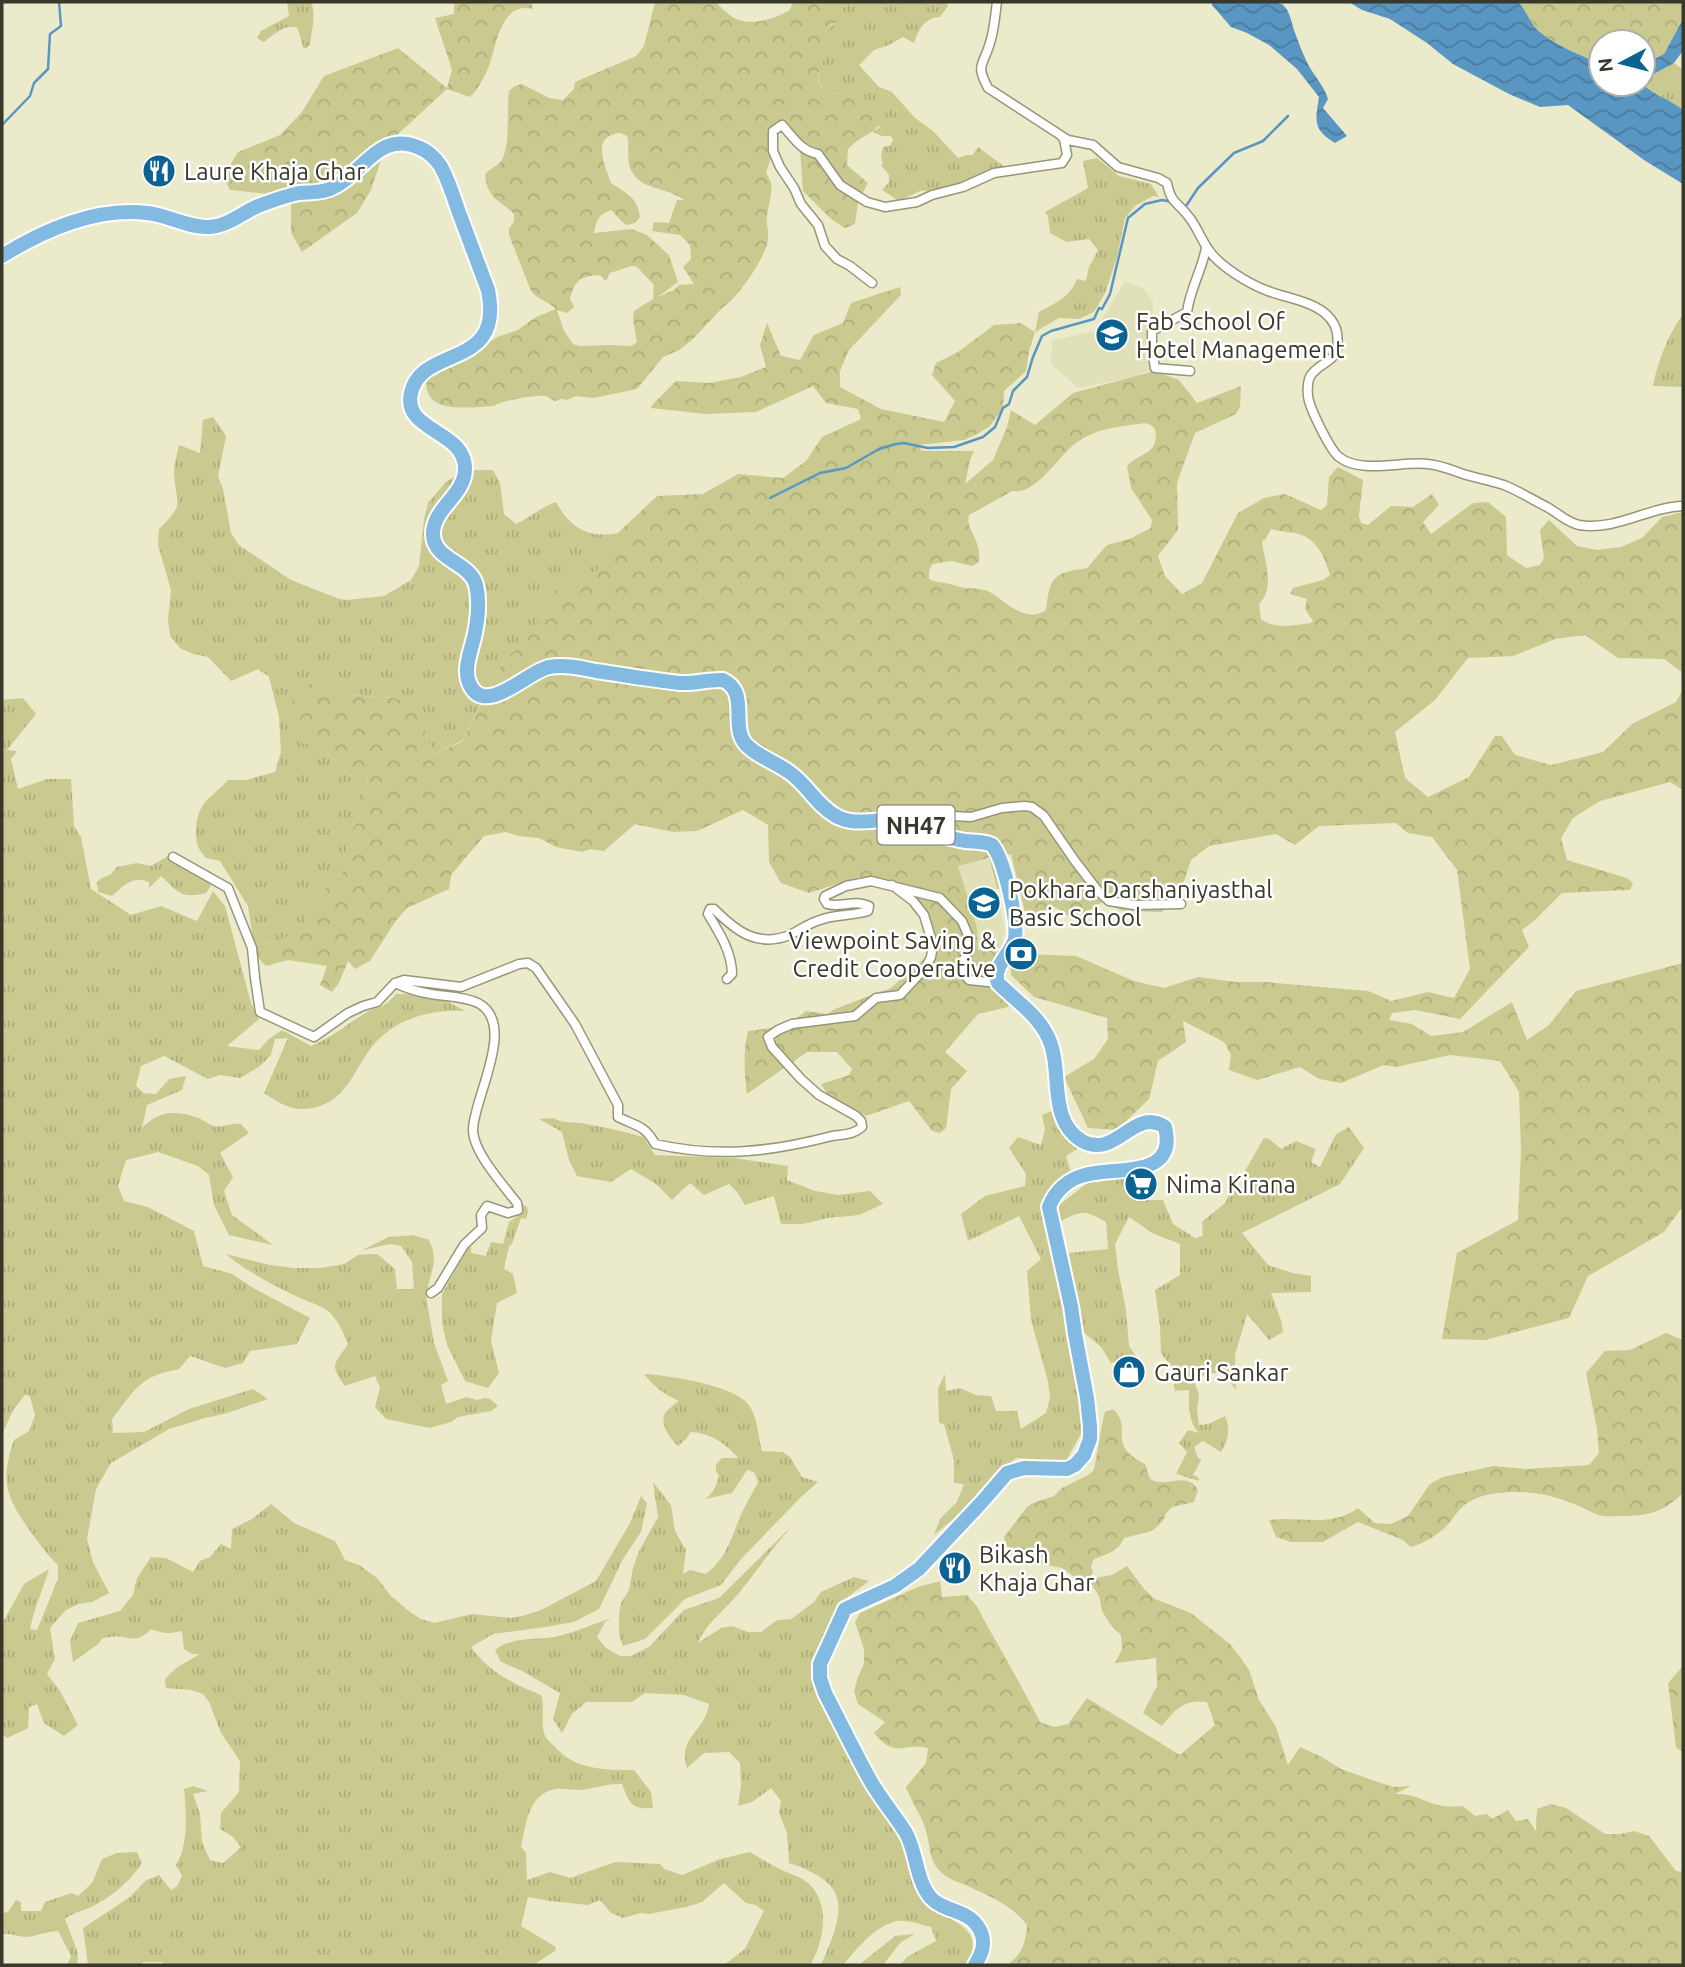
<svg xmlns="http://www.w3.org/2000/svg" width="1685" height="1967" viewBox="0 0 1685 1967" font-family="Ubuntu,sans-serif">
<defs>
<pattern id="grass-tufts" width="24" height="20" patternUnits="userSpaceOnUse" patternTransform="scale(1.75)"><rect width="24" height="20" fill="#cac990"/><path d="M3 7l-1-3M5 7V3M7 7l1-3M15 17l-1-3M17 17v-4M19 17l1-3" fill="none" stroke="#aead7c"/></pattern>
<pattern id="forest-crowns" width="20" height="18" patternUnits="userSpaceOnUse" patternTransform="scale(1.75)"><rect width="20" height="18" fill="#cac990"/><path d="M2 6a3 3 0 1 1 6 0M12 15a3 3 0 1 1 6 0" fill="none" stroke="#aead7c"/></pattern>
<pattern id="water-waves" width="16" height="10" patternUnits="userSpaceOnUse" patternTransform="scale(1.75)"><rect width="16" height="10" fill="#5a96c2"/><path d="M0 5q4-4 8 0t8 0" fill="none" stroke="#4b7b9e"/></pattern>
</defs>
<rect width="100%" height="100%" fill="#ebebcb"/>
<path fill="#e0e0b9" d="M 1125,281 L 1143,288 L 1153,301 L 1152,331 L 1147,340 L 1155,368 L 1135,377 L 1078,388 L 1051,364 L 1052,341 L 1096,330 Z
M 989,858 L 1005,929 L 1000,951 L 978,951 L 977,928 L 958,866 Z"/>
<path fill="url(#grass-tufts)" d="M 287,2 L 311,2 C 317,15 311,31 310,45 L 304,49 L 297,27 C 282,25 275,34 264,42 L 257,38 L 261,31 L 289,16 Z
M 842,2 L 947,2 L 948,6 L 940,17 C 924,18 919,29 914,43 L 903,37 L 889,45 L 874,50 L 859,65 L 879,87 L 892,92 L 915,118 L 933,131 L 958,158 L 967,155 L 973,155 L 978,147 L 1005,167 L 990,170 L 968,181 L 938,190 L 920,191 L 899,201 L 882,190 L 889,182 L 889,175 L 881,165 L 883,163 L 881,156 L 883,147 L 891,145 L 893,139 L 890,136 L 882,136 L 873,132 L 880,127 L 849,94 L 827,93 C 810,77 823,66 826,48 C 827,42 826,36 826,30 C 840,18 844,24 842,2 Z
M 1674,63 L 1683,70 L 1683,110 C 1670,99 1654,96 1643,84 L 1643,80 Z
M 1097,158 L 1119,176 L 1151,184 L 1159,197 L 1153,196 L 1135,206 L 1125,218 L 1117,257 L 1105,293 L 1094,312 L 1079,319 L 1059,318 L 1035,332 L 1039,312 C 1056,303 1070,297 1077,279 L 1086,281 L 1089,267 L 1098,250 L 1089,239 L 1067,242 L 1050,233 L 1048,216 L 1045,212 L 1088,188 L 1083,161 Z
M 1683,314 L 1683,387 L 1653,386 C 1658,360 1668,335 1683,314 Z
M 213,417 L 226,436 L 218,476 L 223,489 L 231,533 L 239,545 L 291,580 L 339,599 L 347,600 L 384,596 L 411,580 L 419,566 L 424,519 L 428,503 L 446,482 L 465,470 L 493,470 L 500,483 L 504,514 L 516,524 C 531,517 541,507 556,502 C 570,528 588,539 618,533 L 596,572 L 573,577 L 549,595 C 545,618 524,648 504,659 L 462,741 L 433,754 L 416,707 L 394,698 L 347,695 L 320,679 L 322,747 L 348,775 L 363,772 L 368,777 L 361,814 L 347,840 L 344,870 L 322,892 L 300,931 L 272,943 L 254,945 L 248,906 L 220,861 L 206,858 C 203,854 198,849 197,843 C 194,829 197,810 207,800 C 214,793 222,787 228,780 L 246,780 L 275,772 L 281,752 L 279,717 L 269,677 L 258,669 L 231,681 L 208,657 L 193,654 L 180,648 L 170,636 L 168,620 L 171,590 L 158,545 L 159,529 C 186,503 176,505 174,473 C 174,464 177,454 179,445 L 200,453 L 203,420 Z
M 23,698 L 36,714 L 7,750 L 17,751 L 11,759 L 18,789 L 47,779 L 71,779 L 74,826 L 81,837 L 91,889 L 131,915 L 161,906 L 197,921 L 213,891 L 225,906 L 251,1003 L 259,1019 L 227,1046 L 259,1050 L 269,1039 L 282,1030 L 311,1046 C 331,1038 346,1025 364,1014 C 378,1004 381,1012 396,994 L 411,994 L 422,997 L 440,998 L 466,1011 C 436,1009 404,1016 381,1037 C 355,1060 352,1100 313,1108 C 293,1112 280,1104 264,1093 L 288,1038 L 275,1039 L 271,1055 L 260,1066 L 240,1078 L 220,1075 L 208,1079 L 164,1056 L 141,1066 L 136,1086 L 144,1093 L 156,1094 L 169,1079 L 186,1076 L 182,1090 L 147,1105 L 142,1128 C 159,1110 176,1110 199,1118 C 203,1120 209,1125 214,1126 C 222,1128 233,1122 241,1124 L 249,1133 L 220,1153 L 233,1177 L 224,1191 L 232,1215 L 273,1245 L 229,1235 L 214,1205 L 209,1175 L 198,1166 L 158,1152 L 126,1160 L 118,1186 L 124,1201 L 148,1207 L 194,1231 L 203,1266 L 232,1274 L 255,1289 L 310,1318 L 297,1344 L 250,1351 L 243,1363 L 225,1368 L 190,1356 L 179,1369 C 139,1376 135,1390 112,1419 L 113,1433 L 144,1432 L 189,1409 L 253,1389 L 268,1399 L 224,1414 L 205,1418 L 169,1429 L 111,1463 L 96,1489 L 87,1539 L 93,1562 L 109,1593 L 92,1602 L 78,1604 L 66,1610 L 50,1628 L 55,1659 L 47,1674 L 60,1691 L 78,1725 L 64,1736 L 44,1723 L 37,1704 L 29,1707 L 28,1728 L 7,1738 L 2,1734 L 2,1624 L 24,1584 L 49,1569 C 43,1590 34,1608 30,1629 L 37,1630 L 58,1579 L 58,1565 C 47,1555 39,1543 30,1531 C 6,1497 0,1481 14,1440 L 29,1431 L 35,1415 L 30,1397 L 26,1394 L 13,1410 L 2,1435 L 2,700 Z
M 168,856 L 212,884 L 206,893 C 181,899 179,893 161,876 L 149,888 L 149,882 C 131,876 125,885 112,896 L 98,892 L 97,882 L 100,879 L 111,874 L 117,867 L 137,863 L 151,866 Z
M 1056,1109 C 1054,1124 1069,1137 1080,1147 L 1066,1156 L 1072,1176 L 1053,1185 L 1044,1209 L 1063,1286 L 1079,1387 L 1081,1434 L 1066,1461 L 1016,1458 L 991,1479 L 968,1507 L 934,1535 L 940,1519 L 957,1502 L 964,1484 L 954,1483 L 954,1460 L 944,1424 L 939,1423 L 938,1388 L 945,1374 L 946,1391 L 960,1388 L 976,1395 L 991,1396 L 996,1411 L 1017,1411 L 1021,1429 L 1046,1413 L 1050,1398 L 1048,1381 L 1031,1320 L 1027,1271 L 1041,1259 L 1019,1216 L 968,1241 L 961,1214 L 985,1196 L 1025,1186 L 1026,1174 L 1009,1148 L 1018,1137 L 1041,1145 L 1045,1130 L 1042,1115 Z
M 553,1118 C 562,1123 570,1122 581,1123 C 602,1127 623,1131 643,1137 L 655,1155 L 734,1158 L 788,1166 L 787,1180 L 815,1191 L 838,1195 L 870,1191 L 883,1204 L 859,1215 L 828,1218 L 803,1224 L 781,1224 L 774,1196 L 745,1205 L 737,1192 L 729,1184 L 704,1195 L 690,1183 L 672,1200 L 656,1184 L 631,1169 L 611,1182 L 577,1176 L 569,1160 L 562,1132 L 539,1119 Z
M 1349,1127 L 1364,1148 L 1340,1184 L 1242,1233 L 1268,1265 L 1293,1273 L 1311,1276 L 1311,1292 L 1271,1293 L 1282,1323 L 1283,1332 L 1269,1340 L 1247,1314 L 1235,1355 L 1236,1390 L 1222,1371 L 1200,1377 L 1194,1382 L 1199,1394 L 1197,1410 L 1199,1425 L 1208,1424 L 1225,1416 C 1231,1429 1228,1441 1221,1452 L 1203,1441 L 1194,1447 L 1198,1458 L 1201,1460 L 1193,1475 L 1198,1477 L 1199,1481 L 1176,1474 L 1187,1452 L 1179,1443 L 1188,1430 L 1199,1433 C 1188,1423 1189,1404 1189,1390 L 1175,1391 L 1170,1365 L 1161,1353 L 1160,1326 L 1155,1290 L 1180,1275 L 1180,1244 L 1152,1233 L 1129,1217 L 1115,1244 L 1118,1270 L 1126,1310 L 1129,1346 L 1137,1358 L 1111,1363 L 1101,1347 L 1082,1331 L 1069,1253 L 1108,1249 L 1106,1222 C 1083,1210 1084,1210 1061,1221 L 1058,1206 L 1096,1176 L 1127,1172 L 1130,1195 L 1147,1200 L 1163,1200 L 1173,1224 L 1195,1238 L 1203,1236 L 1202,1222 L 1225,1203 L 1232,1189 L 1241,1188 L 1250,1179 L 1245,1171 L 1264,1138 L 1269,1139 L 1281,1149 L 1296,1141 L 1316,1149 L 1311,1162 L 1320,1167 L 1336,1134 Z
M 521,1203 L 527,1207 L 528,1212 L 526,1219 L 521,1218 L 512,1244 L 509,1246 L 504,1269 L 513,1274 L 517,1293 L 497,1303 L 491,1341 L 499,1373 L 488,1388 L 465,1381 L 447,1345 L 442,1323 L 442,1294 L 471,1243 L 471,1253 L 486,1256 L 491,1242 L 503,1244 L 509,1222 L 523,1212 Z
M 413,1235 L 429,1240 L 433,1250 L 434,1263 L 426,1295 L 434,1343 L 448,1381 L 441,1385 L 446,1404 L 466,1397 L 477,1400 L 485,1398 L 490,1399 L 498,1406 L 491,1411 L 458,1417 L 451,1422 L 430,1428 L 386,1419 L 375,1407 L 380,1388 L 375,1376 L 345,1386 C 329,1364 334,1365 348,1344 C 343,1332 338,1320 328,1311 C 318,1304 308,1302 298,1297 C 275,1286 245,1271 226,1254 L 270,1265 L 294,1268 L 320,1268 L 344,1264 L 358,1255 L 377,1254 L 395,1269 L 397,1289 L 414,1289 L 412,1262 L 401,1246 L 390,1244 L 363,1250 L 388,1237 Z
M 644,1374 C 667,1375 733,1385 748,1404 C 758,1416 758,1437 762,1451 L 783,1452 L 790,1457 L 802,1477 L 818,1482 L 801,1497 L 741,1559 L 721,1585 L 685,1599 L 645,1639 L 623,1646 L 619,1635 L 619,1615 L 621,1603 L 629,1590 L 633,1568 L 639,1551 L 658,1517 L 653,1482 L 671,1505 L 675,1531 L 686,1550 L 683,1574 L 690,1570 L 706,1574 C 727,1557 730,1541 740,1517 C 745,1505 752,1494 758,1482 L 754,1472 L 747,1470 L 732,1493 L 705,1499 C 714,1493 716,1486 719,1476 L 716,1471 L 716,1464 L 722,1458 L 738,1458 C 725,1443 711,1433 691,1432 L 686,1439 L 678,1446 C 671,1439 659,1425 665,1413 C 668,1409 675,1404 679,1401 C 665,1395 653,1386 644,1374 Z
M 641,1496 L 647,1503 L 641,1532 L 623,1559 L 599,1609 L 574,1622 L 545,1627 L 493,1634 L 471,1647 C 490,1673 512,1683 541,1695 C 546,1706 539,1724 546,1738 C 547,1739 553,1745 554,1746 C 575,1770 604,1770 634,1770 L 651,1792 L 653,1808 C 631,1810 629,1802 622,1784 C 605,1783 595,1789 578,1790 C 571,1790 563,1788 556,1789 C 528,1793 526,1825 521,1847 L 526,1853 L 527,1880 L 550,1872 L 570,1878 L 615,1862 L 660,1864 L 664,1869 L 682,1875 L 720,1859 L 750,1852 C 761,1859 773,1866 784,1871 C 790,1874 798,1876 804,1880 C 832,1899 825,1941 810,1965 L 724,1965 L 745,1949 L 764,1911 L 756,1905 L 746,1903 L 724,1883 L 702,1902 L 686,1907 L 649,1914 L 641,1913 L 623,1918 L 611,1913 L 600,1900 L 588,1905 L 550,1901 L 528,1897 L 521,1926 L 556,1947 L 555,1951 L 533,1965 L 167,1965 L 161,1962 L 143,1962 L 141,1965 L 88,1965 L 83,1928 L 130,1897 L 145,1881 L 159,1875 L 171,1890 L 177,1886 L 182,1876 L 176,1865 C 189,1844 186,1812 184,1789 L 193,1786 L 208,1791 L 193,1794 L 200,1814 L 202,1842 L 210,1860 L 223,1863 L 241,1847 L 233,1837 L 220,1829 L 221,1813 L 239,1792 L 240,1761 L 221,1733 L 209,1702 L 203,1694 L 191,1690 L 166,1688 L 165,1679 L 176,1668 L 200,1654 L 192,1654 L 184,1649 L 182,1631 C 169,1634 163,1634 151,1629 C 141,1639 136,1640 123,1637 C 116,1636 110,1637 103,1638 L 97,1645 L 73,1662 L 70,1641 L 78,1623 L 120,1611 L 133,1595 L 137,1578 L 151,1557 L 166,1558 L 193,1572 L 200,1561 L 210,1557 L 221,1544 L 231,1549 L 232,1529 L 252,1519 L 271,1504 L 294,1523 L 335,1541 L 345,1560 L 359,1565 L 377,1578 L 391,1596 L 410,1612 L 421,1619 L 434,1623 L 472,1614 L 510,1618 L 523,1616 L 541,1610 L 596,1581 L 630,1523 Z
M 791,1527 C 774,1547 759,1567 743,1588 C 729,1607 707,1621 698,1643 L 721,1628 L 732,1626 L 748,1632 L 761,1632 L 777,1620 L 791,1619 L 814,1602 L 821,1592 L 854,1577 L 869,1581 L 845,1599 L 814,1662 L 943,1914 C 968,1929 980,1935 968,1965 L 900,1965 L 907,1957 L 936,1941 L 931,1927 C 920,1924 904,1918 893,1922 C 872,1929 857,1949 843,1965 L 821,1965 C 844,1912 854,1884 789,1863 L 787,1833 L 779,1813 L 781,1801 L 771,1788 L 752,1802 L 738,1806 L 741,1785 L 740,1763 L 729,1752 L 704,1753 L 687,1768 C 677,1737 706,1731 709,1704 L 684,1695 L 645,1693 L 632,1702 L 586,1702 L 572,1714 L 562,1733 L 553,1719 L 560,1693 L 522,1671 L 501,1662 L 495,1650 C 511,1637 534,1640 554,1637 C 573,1633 593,1624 612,1618 L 605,1622 L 597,1637 L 606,1648 L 620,1656 L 631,1656 L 649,1647 L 684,1610 L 719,1598 Z
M 137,1852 L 142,1863 C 129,1882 112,1897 91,1907 C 82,1911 73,1913 65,1919 L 78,1953 L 77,1965 L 67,1965 L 71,1956 L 58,1931 C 47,1931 37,1936 27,1937 C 18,1937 10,1933 2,1934 L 2,1913 L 8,1912 L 16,1900 L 21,1902 L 21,1911 L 41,1911 L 45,1902 L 72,1893 L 78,1896 L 92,1883 L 102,1859 L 117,1853 Z
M 915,1934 L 901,1942 L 883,1965 L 859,1965 L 895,1936 Z"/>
<path fill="url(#forest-crowns)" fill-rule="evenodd" d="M 454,2 L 531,2 L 533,9 C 502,1 497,42 490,63 C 486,75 478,89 470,97 L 447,89 L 386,145 L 371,190 L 357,213 L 302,252 L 291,233 L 291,204 L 277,195 L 230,190 L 223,177 L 238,152 L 280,135 L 302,112 L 324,76 L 398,48 L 447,88 L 452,70 L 435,18 L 454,14 Z
M 655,2 L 715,2 C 721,7 729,16 736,19 C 754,26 774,19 790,10 L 793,2 L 842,2 L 843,15 L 839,22 L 832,24 L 826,30 C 826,37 828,45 826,53 C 823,69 809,76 827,93 L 849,94 L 873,102 L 886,113 C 876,137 865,131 848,149 L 847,165 L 868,183 L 858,201 L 855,224 L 845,228 L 831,219 L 803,191 L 800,150 L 782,129 L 775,124 L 770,136 L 772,154 L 766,173 C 767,174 771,182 771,183 C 773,192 768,207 767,216 C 766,224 769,231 768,239 C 767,256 737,299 723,307 L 692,340 L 679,350 L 663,357 L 637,389 L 593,398 L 576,396 L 567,400 L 562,399 L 555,401 C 552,400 548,396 545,396 C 536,394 501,401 494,406 C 470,407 420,416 427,377 L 478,350 L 497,337 L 518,330 L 536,317 L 556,309 C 548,301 538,300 531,291 L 509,235 L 509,228 L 514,222 L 514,214 C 499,199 487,199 485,174 C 490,169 498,166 502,160 C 511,143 506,110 509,91 L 515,86 L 522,84 L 549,98 L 563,100 L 574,89 L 575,82 L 636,56 L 644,46 ZM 620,133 L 627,136 C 630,147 626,160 631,170 C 641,191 668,187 684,200 L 677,200 L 669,223 L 654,222 L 652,231 L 680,235 L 690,245 L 691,259 L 683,267 L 694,284 L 679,285 L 674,290 L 658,297 L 678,282 L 669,255 L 647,235 L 632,229 L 594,233 C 596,221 599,214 611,210 C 617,215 620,221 627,225 L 635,223 L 640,217 C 638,198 626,193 611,183 C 605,165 590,136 620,133 ZM 631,266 L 637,267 L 654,285 L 653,299 L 634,311 L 633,319 L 637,342 L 631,346 L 609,345 L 580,346 L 573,344 L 564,331 L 557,310 L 567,313 L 574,307 L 570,299 C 575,280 580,276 600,275 L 606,281 L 610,273 Z
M 1518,2 L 1683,2 L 1683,19 L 1664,54 L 1643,65 L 1643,42 L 1601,42 L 1601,64 C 1581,55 1558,47 1541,33 C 1530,25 1528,12 1518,2 Z
M 900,287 L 901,295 L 849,350 L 840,371 L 840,387 L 881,409 L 944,422 L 955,401 L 932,375 L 936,363 L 958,352 L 994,325 L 1021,323 L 1035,332 L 1029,351 L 1026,371 L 1004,391 L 1003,408 L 990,426 L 979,433 L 964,440 L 918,445 L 922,451 L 974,451 L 970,460 L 965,484 L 993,460 L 1007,427 L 1011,410 L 1035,425 L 1073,393 L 1155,371 L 1179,380 L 1197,403 L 1241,386 L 1240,407 L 1236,414 L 1195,433 L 1177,483 L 1178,530 L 1158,556 L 1165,576 L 1182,594 L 1202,583 L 1238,513 L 1264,498 L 1285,494 L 1321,510 L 1327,505 L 1329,477 L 1338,467 L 1363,480 L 1359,516 L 1361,523 L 1368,525 L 1391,506 L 1413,507 L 1432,494 L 1439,505 L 1423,522 L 1431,534 L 1473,503 L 1488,502 L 1506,517 L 1507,555 L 1526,568 L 1540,565 L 1544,558 L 1540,530 L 1549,520 L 1577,546 L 1597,550 L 1621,547 L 1642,538 L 1662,517 L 1683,512 L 1683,678 L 1683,673 L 1664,659 L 1618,658 L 1585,635 L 1555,639 L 1513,656 L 1468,658 L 1435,700 L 1395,732 L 1405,778 L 1428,797 L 1469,777 L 1495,736 L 1502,736 L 1515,755 L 1551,765 L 1603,752 L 1632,724 L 1676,702 L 1683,689 L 1683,790 L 1670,782 L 1600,801 L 1573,818 L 1561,838 L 1567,860 L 1627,878 L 1633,883 L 1630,890 L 1562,893 L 1535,920 L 1522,930 L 1529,947 L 1460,1019 L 1415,1010 L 1392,1013 L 1389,1020 L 1412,1024 L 1431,1036 L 1463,1032 L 1512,1002 L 1527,1040 L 1549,1025 L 1576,991 L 1683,963 L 1683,1206 L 1664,1232 L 1588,1276 L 1569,1318 L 1485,1340 L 1442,1339 L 1457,1253 L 1518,1220 L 1521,1151 L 1519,1092 L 1500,1061 L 1450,1055 L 1396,1067 L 1384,1065 L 1341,1083 L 1319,1079 L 1300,1067 L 1257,1080 L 1229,1070 L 1231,1055 L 1224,1042 L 1183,1021 L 1186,1042 L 1158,1061 L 1149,1099 L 1117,1130 L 1088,1128 L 1064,1077 L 1094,1059 L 1108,1039 L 1107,1018 L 1034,997 L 1011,975 L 1012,961 L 1025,954 L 1076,956 L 1134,981 L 1164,988 L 1198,977 L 1236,982 L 1265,982 L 1368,991 L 1391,1001 L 1428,992 L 1454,998 L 1470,969 L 1457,870 L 1432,837 L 1408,833 L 1396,823 L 1319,826 L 1295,845 L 1276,834 L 1209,846 L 1191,860 L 1181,890 L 1162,912 L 1123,911 L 1102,902 L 1084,914 L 1068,916 L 1055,907 L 1026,916 L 1011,854 L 1000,857 L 1004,888 L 997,889 L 989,858 L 958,866 L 977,928 L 978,950 L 1000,951 L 996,974 L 1012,999 L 1008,1007 L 978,1014 L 945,1052 L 967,1071 L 951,1089 L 946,1128 L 940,1133 L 932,1131 L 909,1101 L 866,1116 L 829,1097 L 821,1084 L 849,1075 L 852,1069 L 837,1052 L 807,1052 L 747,1094 C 744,1073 743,1051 748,1031 C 772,1028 787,1027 806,1011 L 827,1014 L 835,1009 L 891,988 L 936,948 L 926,913 L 890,880 L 859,877 L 809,893 L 781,883 L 769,862 L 768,825 L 743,810 L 697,831 L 673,832 L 635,824 L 604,851 L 590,849 L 582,852 L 556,847 L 539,838 L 518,836 L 506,832 L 484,836 L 451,875 L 449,889 L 407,908 L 395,922 L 370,961 L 355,969 L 348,961 L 339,983 L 332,992 L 320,985 L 327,966 L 288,960 L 266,966 L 255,955 L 254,945 L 272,943 L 299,931 L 322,892 L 344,870 L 347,840 L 361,814 L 368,777 L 363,772 L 348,775 L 322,747 L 300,743 L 292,722 L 293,692 L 320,679 L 347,695 L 394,698 L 416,706 L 433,754 L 462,742 L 504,659 C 524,647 545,618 549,595 L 573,577 L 596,572 L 618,533 L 657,496 L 703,494 L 738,474 L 783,478 L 806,461 L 822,437 L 861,419 L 858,409 L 826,403 L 813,386 L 756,412 L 706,414 L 651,408 L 653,404 L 676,381 L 709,383 L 741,377 L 766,367 L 760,345 L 767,323 L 781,356 L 800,360 L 814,335 L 843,323 L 851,303 ZM 1145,423 L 1151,425 L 1155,429 C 1160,455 1139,452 1127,466 L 1131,488 L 1152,520 L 1151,528 L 1129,539 L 1107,545 L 1087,568 C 1053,573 1050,576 1046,610 C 1025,625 1005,600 988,591 C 980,588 974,589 966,588 C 961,588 956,585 950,584 C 942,582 937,583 929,579 L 929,571 L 932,564 L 951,561 L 972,566 L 979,562 C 982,539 965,530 969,515 L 1012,491 C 1036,496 1058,456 1076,443 C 1098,427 1120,427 1145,423 ZM 1271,529 C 1280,532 1291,532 1299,534 C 1318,540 1325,558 1330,575 L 1323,580 L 1293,588 L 1290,594 L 1307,599 L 1305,609 L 1313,621 L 1311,623 C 1294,625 1275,630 1261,619 L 1259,604 C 1276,588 1264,561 1262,541 L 1265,540 Z
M 1666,1333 L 1683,1340 L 1683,1493 C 1663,1513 1647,1516 1620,1516 C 1613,1516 1605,1517 1599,1515 C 1590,1512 1582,1507 1574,1504 C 1555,1496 1537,1492 1516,1492 C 1502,1492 1481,1494 1469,1502 C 1461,1506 1456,1514 1451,1521 C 1440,1534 1427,1542 1411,1547 L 1403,1540 L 1358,1522 L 1323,1542 L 1291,1542 L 1276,1537 L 1269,1520 C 1300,1516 1331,1528 1358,1508 L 1375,1523 L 1391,1524 L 1408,1516 L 1430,1484 L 1443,1477 L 1494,1466 L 1526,1469 L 1589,1465 L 1599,1453 L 1597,1429 L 1586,1373 L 1605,1351 L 1630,1350 Z
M 1113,1409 C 1134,1429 1105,1444 1145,1464 L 1150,1479 C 1167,1489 1186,1470 1198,1490 L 1194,1502 L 1172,1507 L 1166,1513 L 1163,1521 L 1152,1531 L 1124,1538 C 1118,1552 1107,1554 1094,1559 L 1091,1566 L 1093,1573 L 1089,1579 L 1112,1575 L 1127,1566 L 1144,1589 L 1155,1599 L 1191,1613 L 1231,1645 L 1240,1657 L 1249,1670 L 1259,1700 L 1276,1727 L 1288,1765 L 1300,1747 L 1322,1757 L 1341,1769 L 1372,1780 L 1393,1787 L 1411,1786 L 1395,1794 C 1413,1793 1419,1799 1434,1804 C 1444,1807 1453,1807 1463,1806 L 1475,1816 L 1487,1814 L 1492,1819 L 1508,1810 L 1516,1821 L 1528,1819 L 1536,1831 L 1537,1809 L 1551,1804 L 1566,1808 L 1605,1834 L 1620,1834 L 1634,1831 L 1649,1836 L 1676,1871 L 1683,1872 L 1683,1965 L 1008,1965 C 1023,1952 1025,1945 1027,1925 C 1011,1904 987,1895 963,1884 C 955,1881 946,1878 940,1871 C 929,1861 930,1844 926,1831 C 922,1815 911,1802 906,1787 L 926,1763 L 928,1748 C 900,1742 897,1760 874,1733 L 885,1722 L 858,1704 L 854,1691 L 858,1677 L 864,1664 L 864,1649 L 855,1622 L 860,1613 L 918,1587 L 940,1581 L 942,1597 L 967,1595 L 976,1605 C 997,1644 1020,1682 1040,1722 L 1054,1727 L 1068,1724 L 1087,1698 L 1180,1755 L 1215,1725 L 1207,1702 C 1185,1699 1175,1709 1162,1726 L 1143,1713 L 1157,1686 L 1156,1658 L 1115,1663 L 1122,1649 L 1121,1635 L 1110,1624 L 1102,1611 L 1099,1596 L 1088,1579 L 1080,1581 L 1062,1568 L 1037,1563 L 1016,1555 L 1005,1544 L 1004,1537 L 1027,1507 L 1033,1503 L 1054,1496 L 1062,1488 L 1088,1475 L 1094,1470 L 1103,1419 L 1105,1412 Z
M 1683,1666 L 1683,1753 L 1676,1747 L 1668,1683 Z"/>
<path fill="url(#water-waves)" d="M 1212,2 C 1223,2 1277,0 1283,5 C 1290,11 1291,21 1294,30 C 1298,41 1303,55 1309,66 C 1315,77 1324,86 1328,99 L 1323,108 L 1347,136 L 1335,143 C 1313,130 1315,121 1319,97 L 1297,69 L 1269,45 L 1247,33 L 1231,27 L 1212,5 Z
M 1349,2 L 1518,2 C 1528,12 1530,25 1541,33 C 1558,47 1581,55 1601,64 L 1601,84 L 1643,84 C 1654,96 1670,99 1683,110 L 1683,184 L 1644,160 L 1568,105 L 1540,107 L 1509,94 L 1453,64 L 1427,43 L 1390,19 L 1362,10 Z
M 1683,19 L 1682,52 L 1674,63 L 1643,80 L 1643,65 L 1664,54 Z"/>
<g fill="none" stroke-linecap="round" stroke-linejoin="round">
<path stroke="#5a96c2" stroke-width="2.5" d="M 2,125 L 30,96 L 34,83 L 48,69 L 50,34 L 61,26 L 59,2
M 1183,205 L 1186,206 L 1198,188 L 1234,153 L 1263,141 L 1288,116
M 770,498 L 820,473 L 846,468 L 879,449 L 896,444 L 904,443 L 928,448 L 954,447 L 983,437 L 995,427 L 1003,408 L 1009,404 L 1013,391 L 1027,377 L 1033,357 L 1042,336 L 1051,331 L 1094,319 L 1099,308 L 1102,309 L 1110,294 L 1128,218 L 1145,204 L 1162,200 L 1173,202"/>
<defs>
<path id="minor" d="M 997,2 C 995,16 994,33 989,46 C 982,67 976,65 988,88 L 1068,140 L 1093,145 L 1118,167 L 1158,178 L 1167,183 C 1171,204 1178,202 1189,217 C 1197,227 1201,239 1208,249 C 1219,266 1249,284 1268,291 C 1287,298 1312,301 1327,315 C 1332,320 1336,326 1337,333 C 1341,364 1324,358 1311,375 C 1307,381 1307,394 1309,401 C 1312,412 1330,450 1339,457 C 1360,474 1403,461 1428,464 C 1440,465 1452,470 1463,474 C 1477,478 1491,481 1504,485 C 1519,491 1533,500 1547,507 C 1558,513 1566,522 1579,525 C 1617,531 1648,507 1683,506
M 872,283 L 850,266 L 837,259 L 825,246 L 818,225 L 801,204 L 794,188 L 780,167 L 773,151 L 773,131 L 782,125 C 794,138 801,151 818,154 L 840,185 L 867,202 L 885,207 L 917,202 L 932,195 L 963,187 L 994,173 L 1062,163 L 1067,155 L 1064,139 L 1062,137
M 1190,371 L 1155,368 L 1152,349 L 1152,331 L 1187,312 C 1190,289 1202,270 1206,248
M 910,821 L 925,819 L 937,823 L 952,816 L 971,817 L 1002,808 L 1024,806 L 1032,807 L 1044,816 L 1075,861 L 1098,891 L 1109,901 L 1134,905 L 1181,904
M 173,857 L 228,888 L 252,948 L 255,978 L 260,1012 L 314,1037 L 348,1013 L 363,1006 L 377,1002 L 395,983 L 404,980 L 461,987 L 519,964 L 528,963 L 536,968 L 575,1024 L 618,1105 L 618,1117 C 636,1126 645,1125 655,1144 C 717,1158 771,1152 832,1136 C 844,1134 853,1135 862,1127 L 861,1121 L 856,1116 L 819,1095 L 801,1079 L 772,1047 L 768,1037 L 778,1030 L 792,1024 L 855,1016 L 876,998 L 900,995 L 926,967 L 931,957 L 933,945 L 924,915 L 913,901 L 892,885
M 727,979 L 732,974 C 732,952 719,932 708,914 L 710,909 L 714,909 C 736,931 757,948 790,935 C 800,930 809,923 820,920 C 835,914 852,916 868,911 L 869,906 C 855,899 840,908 827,904 L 824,899 L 825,896 L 846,886 L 871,881 L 940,898 L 962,921 L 970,940 L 970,949 L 961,964 L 963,973 L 969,980 L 998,983
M 395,983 C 406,988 418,992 431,994 C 447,997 463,996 478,1003 C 518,1024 473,1099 473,1130 C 473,1152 504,1186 517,1203 L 518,1210 L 508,1213 L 487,1206 L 481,1215 L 482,1228 L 464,1245 L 438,1288 L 431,1293"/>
<path id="trunk" d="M 2,256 C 44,230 97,207 147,213 C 168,215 188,228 209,227 C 228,226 242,213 258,206 C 271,201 285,196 299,193 C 309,192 320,193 330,189 C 363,175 378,129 420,148 C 429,152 435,158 440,165 C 448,179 453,195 458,210 C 468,236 478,263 488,290 C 505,371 422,344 411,393 C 402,432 466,430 465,469 C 465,495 433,508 433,534 C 433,560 470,562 476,585 C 480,601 478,618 475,633 C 472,649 462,669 470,685 C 486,717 528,671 549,667 C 564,664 581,668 596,671 C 624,675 652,680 680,683 C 695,684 709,679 723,680 C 749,692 731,723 744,742 C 752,754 777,763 789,772 C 807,784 816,805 836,816 C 856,828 883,816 905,821 C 915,823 924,831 934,834 C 944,837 955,839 965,841 C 974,842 984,841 992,845 C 1004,859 1018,920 1015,939 C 1011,954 992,966 998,983 C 1015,1000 1038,1015 1048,1037 C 1064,1070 1046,1119 1082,1141 C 1116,1160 1134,1106 1165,1127 C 1178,1180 1115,1166 1085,1175 C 1068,1179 1055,1191 1049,1207 L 1071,1306 L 1075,1334 L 1087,1398 L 1090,1426 L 1090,1439 L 1084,1455 L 1075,1465 L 1067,1469 L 1024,1468 L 1007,1473 L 981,1503 L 919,1569 L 895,1586 L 845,1609 L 820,1664 L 820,1678 L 825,1693 C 840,1722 854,1751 870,1780 C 880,1798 895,1815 906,1833 C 917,1853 916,1881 931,1898 C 946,1914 973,1908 982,1935 C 985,1947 981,1955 975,1965"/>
</defs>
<use href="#minor" stroke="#969678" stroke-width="11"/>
<use href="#trunk" stroke="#fff" stroke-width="18"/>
<use href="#minor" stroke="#fff" stroke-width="8"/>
<use href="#trunk" stroke="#82bae2" stroke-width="14"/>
</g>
<defs>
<symbol id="restaurant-disc" viewBox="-11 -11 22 22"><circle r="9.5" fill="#0b6293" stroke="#fff"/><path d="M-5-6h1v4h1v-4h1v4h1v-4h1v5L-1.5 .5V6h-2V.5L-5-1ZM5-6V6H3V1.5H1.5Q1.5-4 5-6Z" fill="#fff"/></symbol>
<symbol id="university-disc" viewBox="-11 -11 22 22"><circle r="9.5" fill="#0b6293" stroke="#fff"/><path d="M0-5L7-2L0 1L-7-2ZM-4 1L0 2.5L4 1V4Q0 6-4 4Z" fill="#fff"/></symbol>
<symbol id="school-disc" viewBox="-11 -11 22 22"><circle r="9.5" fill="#0b6293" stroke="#fff"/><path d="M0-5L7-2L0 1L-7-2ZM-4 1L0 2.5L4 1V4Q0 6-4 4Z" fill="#fff"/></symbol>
<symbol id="bank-disc" viewBox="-11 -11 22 22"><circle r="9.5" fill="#0b6293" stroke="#fff"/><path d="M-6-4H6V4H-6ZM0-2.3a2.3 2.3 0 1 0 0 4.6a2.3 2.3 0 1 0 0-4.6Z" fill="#fff"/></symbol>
<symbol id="supermarket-disc" viewBox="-11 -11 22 22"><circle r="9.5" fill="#0b6293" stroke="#fff"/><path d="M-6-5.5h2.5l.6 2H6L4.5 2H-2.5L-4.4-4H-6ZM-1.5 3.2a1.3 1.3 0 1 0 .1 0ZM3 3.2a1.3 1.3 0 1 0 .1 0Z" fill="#fff"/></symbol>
<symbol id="shop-disc" viewBox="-11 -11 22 22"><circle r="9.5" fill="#0b6293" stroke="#fff"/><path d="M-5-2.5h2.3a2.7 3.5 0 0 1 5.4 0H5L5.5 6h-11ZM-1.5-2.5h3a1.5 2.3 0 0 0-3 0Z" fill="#fff"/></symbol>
</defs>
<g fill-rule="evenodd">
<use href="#restaurant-disc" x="140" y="152" width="38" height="38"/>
<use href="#university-disc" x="1093" y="316" width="38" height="38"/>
<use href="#school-disc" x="965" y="884" width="38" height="38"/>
<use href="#bank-disc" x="1002" y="935" width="38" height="38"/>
<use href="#supermarket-disc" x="1122" y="1165" width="38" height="38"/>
<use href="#shop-disc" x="1110" y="1353" width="38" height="38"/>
<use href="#restaurant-disc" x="936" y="1549" width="38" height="38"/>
</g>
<g text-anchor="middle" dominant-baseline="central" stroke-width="5" stroke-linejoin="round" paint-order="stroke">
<rect fill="#fff" stroke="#74746b" stroke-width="2" x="877.5" y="805.5" width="77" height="39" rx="5"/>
<g font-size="23" font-weight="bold" fill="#38382b">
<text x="916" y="825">NH47</text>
</g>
<g font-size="24" fill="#38382b" stroke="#fff" text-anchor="start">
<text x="184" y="171">Laure Khaja Ghar</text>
<text x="1136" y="321">Fab School Of<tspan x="1136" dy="28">Hotel Management</tspan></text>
<text x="1009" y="889">Pokhara Darshaniyasthal<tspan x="1009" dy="28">Basic School</tspan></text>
<text x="996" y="940" text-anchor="end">Viewpoint Saving &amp;<tspan x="996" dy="28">Credit Cooperative</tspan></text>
<text x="1166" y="1184">Nima Kirana</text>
<text x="1154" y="1372">Gauri Sankar</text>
<text x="979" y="1554">Bikash<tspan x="979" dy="28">Khaja Ghar</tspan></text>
</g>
</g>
<rect width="1685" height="1967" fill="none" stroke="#38382b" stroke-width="7"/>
<g transform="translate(1622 63) rotate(263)"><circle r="33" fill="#ffffff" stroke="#afafaa" stroke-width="2"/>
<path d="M0-5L12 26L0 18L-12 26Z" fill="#0b6293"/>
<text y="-10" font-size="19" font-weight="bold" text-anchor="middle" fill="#38382b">N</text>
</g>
</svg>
